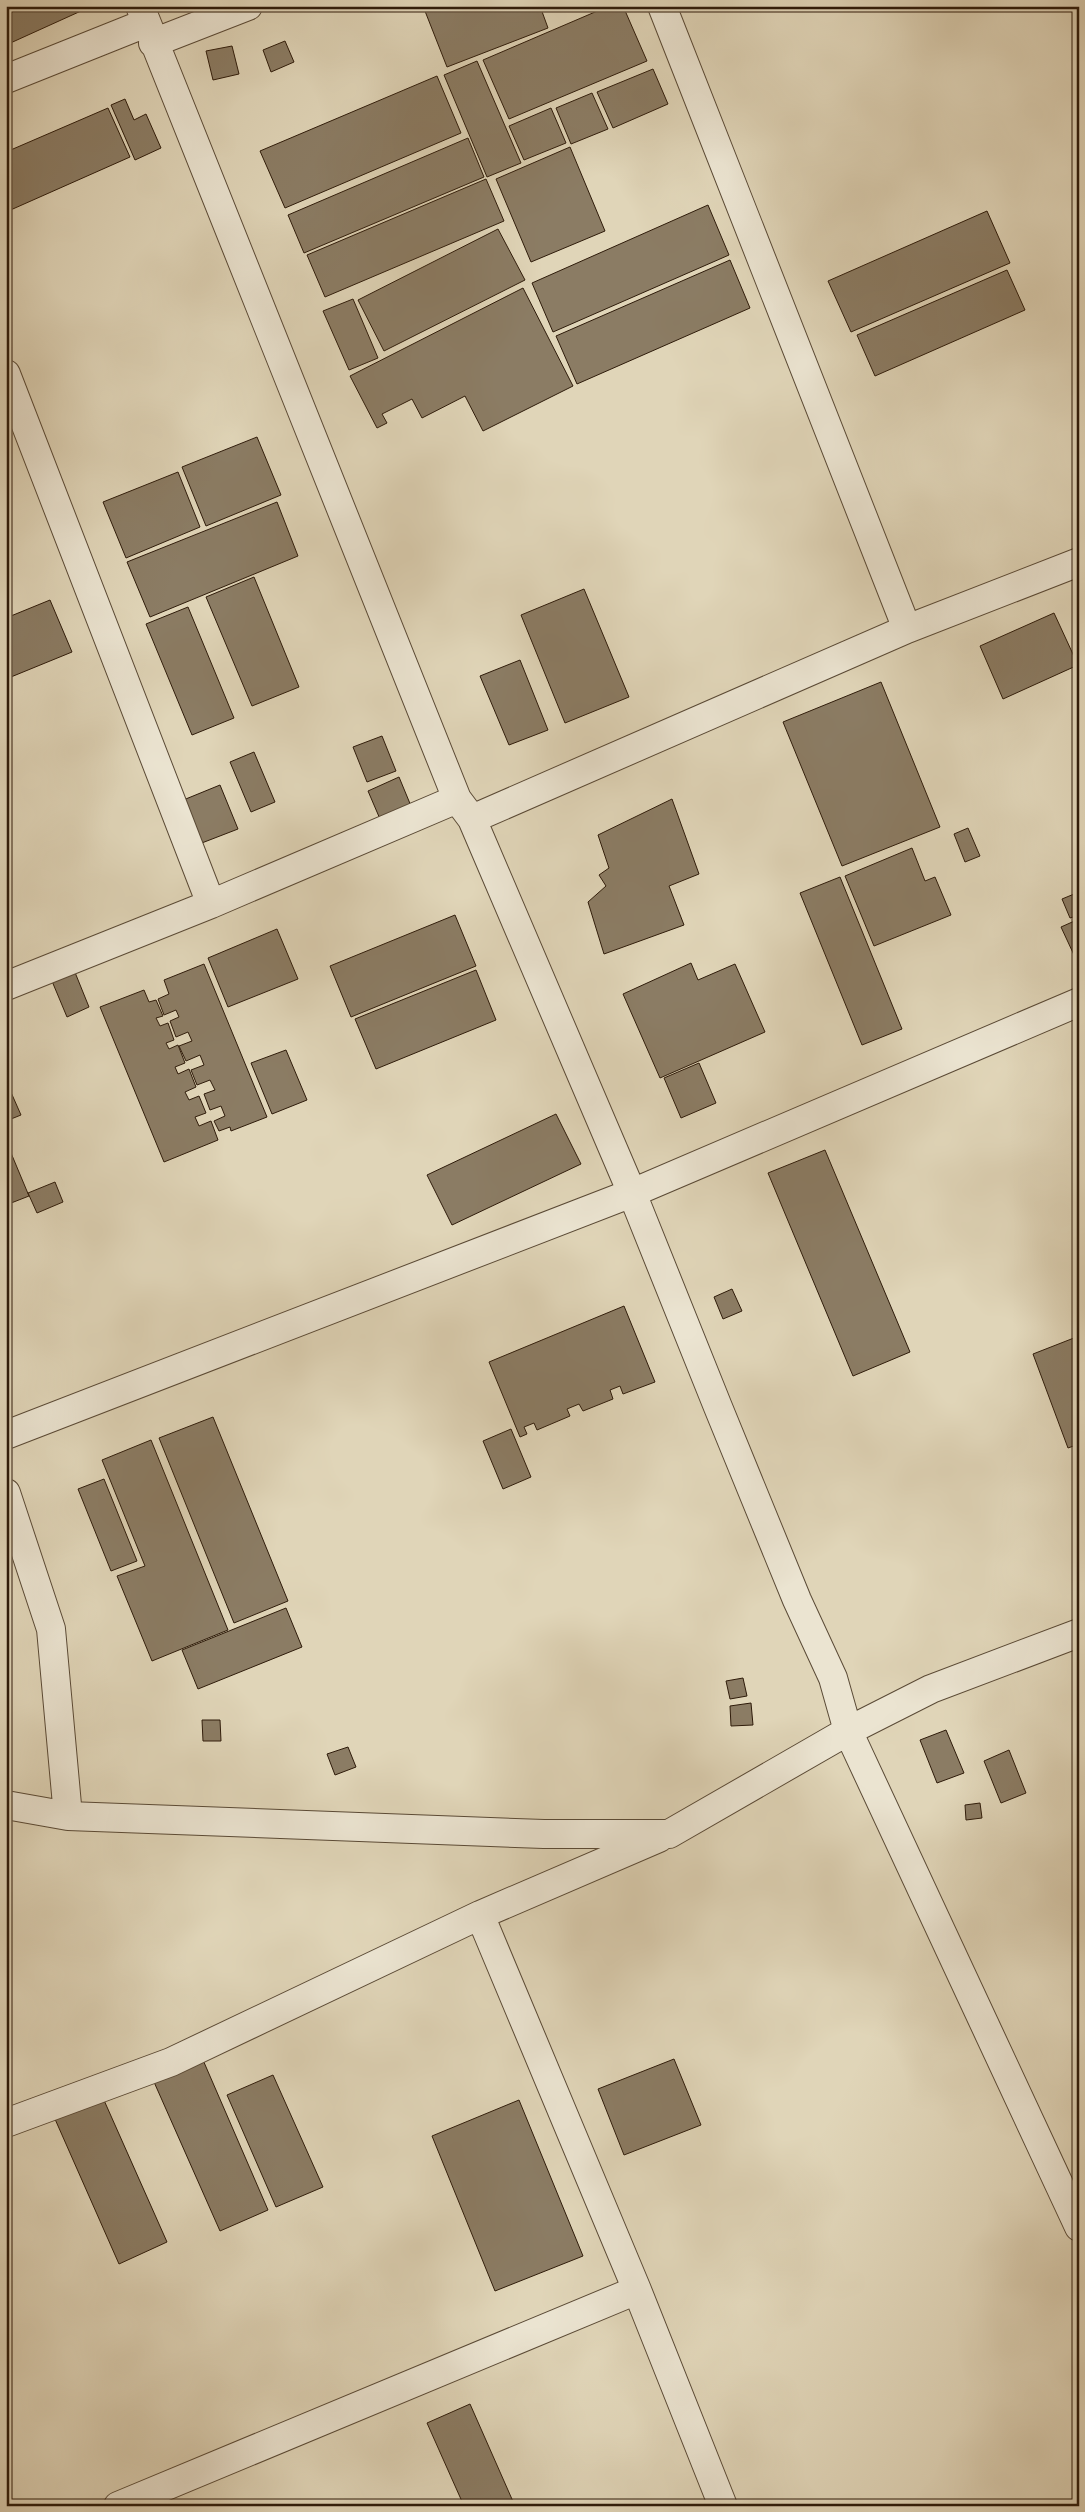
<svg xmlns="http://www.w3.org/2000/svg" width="1085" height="2512" viewBox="0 0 1085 2512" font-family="'Libre Bodoni',serif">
<rect width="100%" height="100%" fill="#e0d5b8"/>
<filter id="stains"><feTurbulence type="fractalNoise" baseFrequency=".004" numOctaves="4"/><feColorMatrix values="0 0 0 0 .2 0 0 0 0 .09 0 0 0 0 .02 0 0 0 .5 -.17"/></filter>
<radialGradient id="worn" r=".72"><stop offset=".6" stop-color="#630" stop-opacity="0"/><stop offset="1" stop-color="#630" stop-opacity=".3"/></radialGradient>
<path fill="#8b7c64" stroke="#2e1b0a" d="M 6,6 L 79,6 L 81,11 L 6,45 Z
M 423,6 L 540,6 L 548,28 L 447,67 Z
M 609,6 L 623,6 L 647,61 L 509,119 L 483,60 Z
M 285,41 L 294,62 L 271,72 L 263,50 Z
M 232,46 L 239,74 L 213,80 L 206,51 Z
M 477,61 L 521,163 L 487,177 L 444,75 Z
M 653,69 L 668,104 L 613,128 L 597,92 Z
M 437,76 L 461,133 L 285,208 L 260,151 Z
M 592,93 L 608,129 L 571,144 L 556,108 Z
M 125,99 L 134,120 L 146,114 L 161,148 L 135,160 L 111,105 Z
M 108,108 L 130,157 L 6,212 L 6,152 Z
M 551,108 L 566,143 L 524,160 L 509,126 Z
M 468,138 L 484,177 L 304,253 L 288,215 Z
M 570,147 L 605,231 L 531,262 L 496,179 Z
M 486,179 L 504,221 L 325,297 L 307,255 Z
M 708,205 L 729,255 L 553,332 L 532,283 Z
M 987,211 L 1010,263 L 851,332 L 828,281 Z
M 498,229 L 525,280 L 384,351 L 358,300 Z
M 730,260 L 750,308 L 577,384 L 556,336 Z
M 1007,270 L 1025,310 L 875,376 L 857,335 Z
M 523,288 L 573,386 L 483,431 L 465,396 L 422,418 L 412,399 L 382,414 L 387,423 L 377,428 L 350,376 Z
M 353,299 L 378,358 L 349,370 L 323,311 Z
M 257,437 L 281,495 L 206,526 L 182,467 Z
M 178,472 L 200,527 L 126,558 L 103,502 Z
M 277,502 L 298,556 L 150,617 L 127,562 Z
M 254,577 L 299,687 L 252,706 L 206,597 Z
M 584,589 L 629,697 L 565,723 L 521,615 Z
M 50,600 L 72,652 L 6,679 L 6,618 Z
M 188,607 L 234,718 L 192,735 L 146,624 Z
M 1054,613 L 1078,665 L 1003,699 L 980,646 Z
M 520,660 L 548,730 L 509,745 L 480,676 Z
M 881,682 L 940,827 L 842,866 L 783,722 Z
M 382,736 L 396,771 L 367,782 L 353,747 Z
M 254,752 L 275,802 L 251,812 L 230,762 Z
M 399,777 L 411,806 L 380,819 L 368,791 Z
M 220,785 L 238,829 L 194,846 L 176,803 Z
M 672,799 L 699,874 L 669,886 L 684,925 L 604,954 L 588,902 L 606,886 L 599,875 L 609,868 L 598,835 Z
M 968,828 L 980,856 L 965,862 L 954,834 Z
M 912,848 L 925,881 L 935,877 L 951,915 L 874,946 L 845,876 Z
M 840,877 L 902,1029 L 862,1045 L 800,893 Z
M 1079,892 L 1079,915 L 1070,918 L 1062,899 Z
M 455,915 L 476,966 L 351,1017 L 330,966 Z
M 1079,919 L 1079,953 L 1074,955 L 1061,927 Z
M 277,929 L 298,979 L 228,1007 L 208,958 Z
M 691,963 L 698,980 L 735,964 L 765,1032 L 660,1078 L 623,994 Z
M 204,964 L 267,1117 L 231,1131 L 230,1127 L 219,1131 L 214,1121 L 225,1116 L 221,1106 L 210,1110 L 204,1094 L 215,1090 L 210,1080 L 197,1085 L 191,1070 L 204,1065 L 200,1055 L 186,1061 L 179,1046 L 192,1041 L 188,1032 L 176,1037 L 170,1021 L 179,1017 L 176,1010 L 164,1015 L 158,999 L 169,994 L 164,980 Z
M 72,965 L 89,1007 L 67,1017 L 49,974 Z
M 476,970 L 496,1020 L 376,1069 L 355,1019 Z
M 144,990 L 149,1002 L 156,1000 L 163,1016 L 156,1018 L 160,1026 L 168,1023 L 174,1040 L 166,1043 L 169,1049 L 178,1045 L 185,1063 L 175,1067 L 178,1074 L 189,1069 L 196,1087 L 185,1092 L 189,1100 L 199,1096 L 206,1113 L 195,1117 L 199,1126 L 211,1121 L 218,1140 L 164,1162 L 100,1007 Z
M 286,1050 L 307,1100 L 272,1114 L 251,1063 Z
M 699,1063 L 716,1103 L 681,1118 L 664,1078 Z
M 6,1081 L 21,1115 L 6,1121 Z
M 556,1114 L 581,1164 L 452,1225 L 427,1175 Z
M 6,1141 L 29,1196 L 6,1205 Z
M 825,1150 L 910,1352 L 853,1376 L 768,1173 Z
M 55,1182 L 63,1202 L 37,1213 L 28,1193 Z
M 732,1289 L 742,1311 L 723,1319 L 714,1297 Z
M 624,1306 L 655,1382 L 623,1394 L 620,1386 L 610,1390 L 613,1399 L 583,1411 L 579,1404 L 567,1409 L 570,1416 L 537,1430 L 534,1423 L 524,1427 L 527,1434 L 520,1437 L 489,1362 Z
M 1079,1336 L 1079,1444 L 1068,1448 L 1033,1354 Z
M 213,1417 L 288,1601 L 234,1623 L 159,1438 Z
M 511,1429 L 531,1477 L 503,1489 L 483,1441 Z
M 151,1440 L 228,1630 L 152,1661 L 117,1576 L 145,1566 L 102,1460 Z
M 104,1479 L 137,1561 L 111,1571 L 78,1489 Z
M 286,1608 L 302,1647 L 198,1689 L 182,1650 Z
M 743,1678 L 747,1696 L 730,1699 L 726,1681 Z
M 751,1703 L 753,1725 L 731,1726 L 730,1706 Z
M 202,1720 L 220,1720 L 221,1741 L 203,1741 Z
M 946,1730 L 964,1773 L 937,1783 L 920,1740 Z
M 348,1747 L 356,1767 L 335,1775 L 327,1754 Z
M 1009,1750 L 1026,1793 L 1001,1803 L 984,1761 Z
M 980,1803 L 982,1818 L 966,1820 L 965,1805 Z
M 674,2059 L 701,2125 L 624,2155 L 598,2089 Z
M 203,2060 L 268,2210 L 220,2231 L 154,2082 Z
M 273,2075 L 323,2187 L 276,2207 L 227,2095 Z
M 99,2089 L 167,2242 L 119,2264 L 51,2110 Z
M 519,2100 L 583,2256 L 495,2291 L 432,2136 Z
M 470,2404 L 515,2506 L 464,2506 L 427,2423 Z"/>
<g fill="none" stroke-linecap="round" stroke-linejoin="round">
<defs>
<path id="minor" d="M 140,6 L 457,799 L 472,819 L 632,1193 L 718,1407 L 797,1600 L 833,1678 L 848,1731 L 1079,2227
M 662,6 L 907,629
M 153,43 L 248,6
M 6,79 L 146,23
M 6,374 L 211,904
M 472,819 L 907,629 L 1079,562
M 6,986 L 211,904 L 457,799
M 6,1435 L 632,1193 L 1079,1002
M 6,1493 L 51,1629 L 68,1816
M 6,1805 L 68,1816 L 544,1834 L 669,1834 L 848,1731 L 931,1689 L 1079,1633
M 659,1838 L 480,1915 L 637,2290 L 723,2506
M 6,2123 L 171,2062 L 480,1915
M 118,2506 L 637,2290"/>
</defs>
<use href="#minor" stroke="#5a4a36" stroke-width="30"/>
<use href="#minor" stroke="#ebe4d1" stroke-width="28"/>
</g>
<rect width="1085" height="2512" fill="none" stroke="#e0d5b8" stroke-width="25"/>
<rect x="8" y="8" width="1070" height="2497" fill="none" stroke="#2e1b0a" stroke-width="2.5"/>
<rect x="12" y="12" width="1060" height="2487" fill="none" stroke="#2e1b0a"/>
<rect width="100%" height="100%" filter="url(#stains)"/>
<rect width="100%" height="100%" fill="url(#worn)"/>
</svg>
